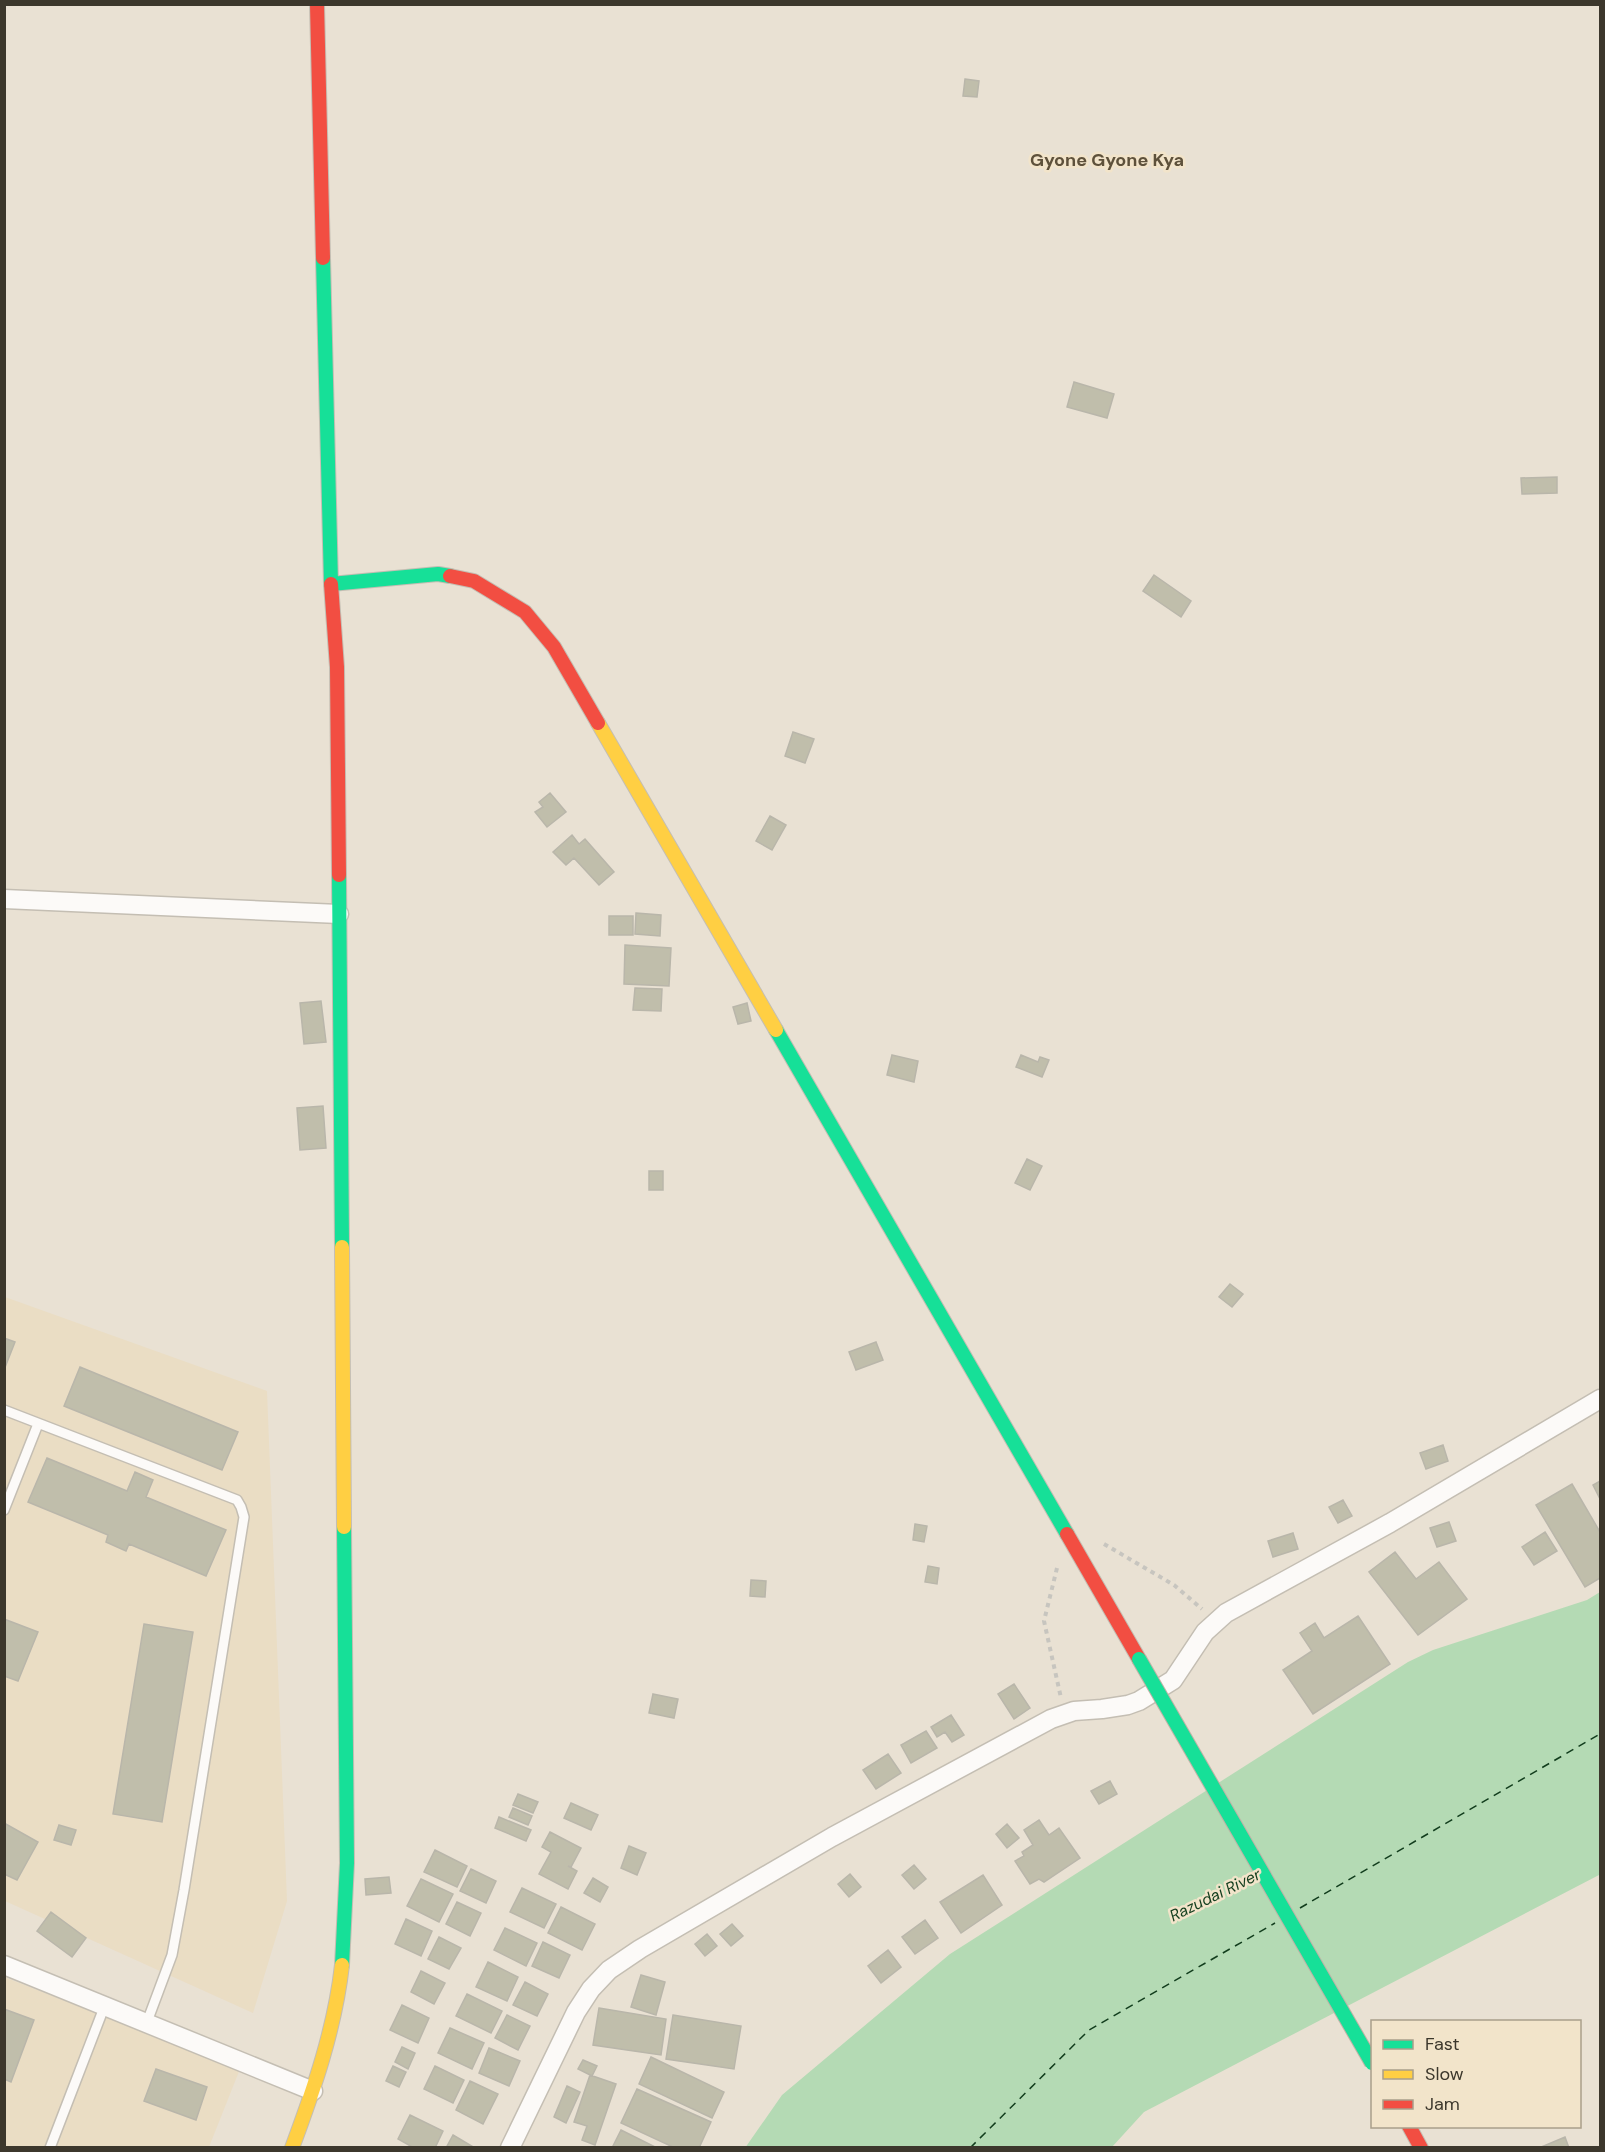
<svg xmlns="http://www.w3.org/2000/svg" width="1605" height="2152" viewBox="0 0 1605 2152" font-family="'DM Sans',sans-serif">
<rect width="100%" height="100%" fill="#e9e1d3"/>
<path fill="#eaddc4" d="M 5,1297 L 267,1391 L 287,1901 L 253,2013 L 5,1901 Z
M 4,1977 L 240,2069 L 209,2147 L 5,2147 Z"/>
<path fill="#b4dab4" d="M 1600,1592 L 1600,1873 L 1599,1875 L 1144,2112 L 1112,2147 L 745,2148 L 782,2095 L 950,1954 L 1408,1662 L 1433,1650 L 1587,1600 Z"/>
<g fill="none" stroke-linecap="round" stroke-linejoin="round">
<path stroke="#123d1d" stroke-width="1.5" stroke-dasharray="8 6" stroke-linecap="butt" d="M 1300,1908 L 1600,1734
M 970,2148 L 1089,2030 L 1275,1923"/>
</g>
<path fill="#c0beab" stroke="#b9b6aa" stroke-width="1.5" d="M 965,79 L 979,81 L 977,97 L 963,96 Z
M 1074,382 L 1114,394 L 1107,418 L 1067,407 Z
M 1557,477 L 1557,493 L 1522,494 L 1521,478 Z
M 1154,575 L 1191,601 L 1181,617 L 1143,591 Z
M 793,732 L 814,739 L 805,763 L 785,756 Z
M 550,793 L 566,812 L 547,827 L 535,812 L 543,807 L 539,802 Z
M 770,816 L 786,825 L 772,850 L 756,841 Z
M 572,835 L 579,844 L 585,839 L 614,872 L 599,885 L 574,858 L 566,865 L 553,852 Z
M 636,913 L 661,915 L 660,936 L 635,934 Z
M 609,916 L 633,916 L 633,935 L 609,935 Z
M 625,945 L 671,948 L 669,986 L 624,984 Z
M 635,988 L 662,989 L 661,1011 L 633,1010 Z
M 321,1001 L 326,1042 L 304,1044 L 300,1003 Z
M 747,1003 L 751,1021 L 738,1024 L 733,1007 Z
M 892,1055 L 918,1061 L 914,1082 L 887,1075 Z
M 1021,1055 L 1038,1062 L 1040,1057 L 1049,1060 L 1042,1077 L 1016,1067 Z
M 323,1106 L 326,1148 L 300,1150 L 297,1108 Z
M 1027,1159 L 1042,1166 L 1030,1190 L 1015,1183 Z
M 649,1171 L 663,1171 L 663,1190 L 649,1190 Z
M 1230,1284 L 1243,1294 L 1232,1307 L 1219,1297 Z
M 4,1338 L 15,1342 L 4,1370 Z
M 876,1342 L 883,1360 L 856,1370 L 849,1352 Z
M 80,1367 L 238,1432 L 222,1470 L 64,1406 Z
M 1443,1445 L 1448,1461 L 1426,1469 L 1420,1453 Z
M 47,1458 L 127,1491 L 135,1472 L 153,1480 L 146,1497 L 226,1530 L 206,1576 L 129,1544 L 126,1551 L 106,1542 L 108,1535 L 28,1502 Z
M 1600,1481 L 1600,1499 L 1593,1485 Z
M 1572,1484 L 1600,1532 L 1600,1578 L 1585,1587 L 1536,1505 Z
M 1343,1500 L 1352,1516 L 1338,1523 L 1329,1507 Z
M 1449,1522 L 1456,1541 L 1437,1547 L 1430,1528 Z
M 915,1524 L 927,1526 L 924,1542 L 913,1540 Z
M 1545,1532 L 1557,1551 L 1534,1565 L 1522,1547 Z
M 1293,1533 L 1298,1549 L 1273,1557 L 1268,1541 Z
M 1395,1552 L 1416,1579 L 1439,1562 L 1467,1599 L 1418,1635 L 1369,1572 Z
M 928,1566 L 939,1568 L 937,1584 L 925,1582 Z
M 751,1580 L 766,1581 L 765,1597 L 750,1596 Z
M 1358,1616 L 1390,1664 L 1313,1714 L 1283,1670 L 1312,1651 L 1300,1633 L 1315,1623 L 1324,1638 Z
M 4,1619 L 38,1632 L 18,1681 L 4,1676 Z
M 144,1624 L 193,1632 L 162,1822 L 113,1814 Z
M 1014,1684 L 1030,1708 L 1014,1719 L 998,1694 Z
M 653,1694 L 678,1699 L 674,1718 L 649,1713 Z
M 951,1715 L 964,1735 L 952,1742 L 945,1732 L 937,1737 L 931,1727 Z
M 926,1731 L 937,1748 L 911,1763 L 901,1745 Z
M 888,1754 L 901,1773 L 876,1789 L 863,1770 Z
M 1110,1781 L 1117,1794 L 1099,1804 L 1091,1791 Z
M 518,1794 L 538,1802 L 533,1813 L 513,1805 Z
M 571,1803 L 598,1815 L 591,1830 L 564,1818 Z
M 513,1808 L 532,1816 L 528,1825 L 509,1817 Z
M 499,1817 L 531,1830 L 526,1841 L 495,1828 Z
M 1039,1820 L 1049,1835 L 1059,1828 L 1080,1858 L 1044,1882 L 1039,1879 L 1030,1884 L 1015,1861 L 1024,1856 L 1022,1852 L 1033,1845 L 1024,1830 Z
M 4,1823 L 38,1842 L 17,1880 L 4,1874 Z
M 1007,1824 L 1019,1838 L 1007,1848 L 996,1834 Z
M 59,1825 L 76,1830 L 71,1845 L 54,1840 Z
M 550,1832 L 581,1848 L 571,1867 L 568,1866 L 577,1871 L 568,1889 L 539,1874 L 551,1852 L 542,1847 Z
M 629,1846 L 646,1853 L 637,1875 L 621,1868 Z
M 435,1850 L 467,1866 L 457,1887 L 424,1872 Z
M 914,1865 L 926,1879 L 914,1889 L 902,1875 Z
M 471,1869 L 496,1881 L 486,1903 L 460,1891 Z
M 850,1874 L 861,1887 L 849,1897 L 838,1884 Z
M 983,1875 L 1002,1905 L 961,1933 L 940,1902 Z
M 389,1877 L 391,1893 L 366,1895 L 365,1879 Z
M 593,1878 L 608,1887 L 600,1902 L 584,1893 Z
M 421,1879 L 453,1894 L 439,1922 L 407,1906 Z
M 522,1888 L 556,1904 L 544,1928 L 510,1912 Z
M 457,1902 L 481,1913 L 470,1936 L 446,1924 Z
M 561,1907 L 595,1924 L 582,1950 L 548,1933 Z
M 51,1912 L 86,1938 L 72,1957 L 37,1931 Z
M 406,1919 L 432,1931 L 421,1956 L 395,1944 Z
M 925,1920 L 938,1938 L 915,1954 L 902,1937 Z
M 732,1924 L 743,1936 L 731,1946 L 720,1934 Z
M 505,1928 L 537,1943 L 526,1966 L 494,1950 Z
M 707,1934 L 717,1946 L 705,1956 L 695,1944 Z
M 439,1937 L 461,1948 L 449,1969 L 428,1959 Z
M 543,1942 L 570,1955 L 559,1978 L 532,1966 Z
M 888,1950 L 901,1967 L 881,1983 L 868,1966 Z
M 488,1962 L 518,1977 L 507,2001 L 476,1987 Z
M 421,1971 L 445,1983 L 434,2004 L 411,1992 Z
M 641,1975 L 665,1982 L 656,2015 L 631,2007 Z
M 525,1982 L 548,1994 L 537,2016 L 513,2005 Z
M 467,1994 L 502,2011 L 491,2033 L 456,2016 Z
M 402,2005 L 429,2018 L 418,2043 L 390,2030 Z
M 599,2008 L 666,2019 L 661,2055 L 593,2045 Z
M 4,2009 L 34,2020 L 11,2082 L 4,2079 Z
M 507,2015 L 530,2026 L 518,2050 L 495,2038 Z
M 673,2015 L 741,2026 L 734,2069 L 666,2059 Z
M 450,2028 L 484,2043 L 472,2069 L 438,2053 Z
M 402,2047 L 415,2053 L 408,2069 L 395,2062 Z
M 489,2048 L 520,2061 L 509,2086 L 479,2073 Z
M 651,2057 L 724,2092 L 712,2118 L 639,2084 Z
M 583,2060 L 597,2066 L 592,2076 L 578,2069 Z
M 393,2066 L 406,2072 L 399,2087 L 386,2081 Z
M 435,2066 L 464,2080 L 453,2103 L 424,2089 Z
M 156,2069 L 207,2087 L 196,2120 L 144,2101 Z
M 590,2075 L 616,2084 L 595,2145 L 582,2140 L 587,2126 L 574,2122 Z
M 470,2081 L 498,2094 L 483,2124 L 456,2110 Z
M 567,2086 L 580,2092 L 566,2123 L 554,2117 Z
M 637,2089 L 711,2122 L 699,2148 L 675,2148 L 621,2123 Z
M 410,2115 L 443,2131 L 435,2148 L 414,2148 L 398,2139 Z
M 621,2130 L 657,2148 L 612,2148 Z
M 453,2135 L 475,2148 L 446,2148 Z
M 1565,2137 L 1569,2148 L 1539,2148 Z"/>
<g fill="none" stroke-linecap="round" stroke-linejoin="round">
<defs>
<path id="lane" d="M 4,1410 L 237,1500 L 241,1507 L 244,1517 L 184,1890 L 172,1955 L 147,2022
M 4,1510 L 38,1424
M 50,2148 L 105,2005"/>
<path id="street" d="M 4,899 L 339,914
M 4,1965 L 313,2091
M 510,2148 L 576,2012 L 591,1989 L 609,1970 L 640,1949 L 832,1837 L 1051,1719 L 1074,1711 L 1102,1709 L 1128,1705 L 1139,1701 L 1173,1680 L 1205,1632 L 1226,1613 L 1390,1523 L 1600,1399"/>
<path id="fast" d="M 323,258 L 331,584 L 438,574 L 450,576
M 339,875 L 342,1247
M 776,1030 L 1067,1534
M 342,1965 L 347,1863 L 344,1527"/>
<path id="slow" d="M 598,723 L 776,1030
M 342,1247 L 344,1527
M 292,2148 C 314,2089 335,2028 342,1965"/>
<path id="jam" d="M 317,4 L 323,258
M 450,576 L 474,581 L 525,612 L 554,647 L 598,723
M 331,584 L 337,667 L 339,875
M 1067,1534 L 1139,1659
M 1409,2126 L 1421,2148"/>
</defs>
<use href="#lane" stroke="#c4beb3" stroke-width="12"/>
<use href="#street" stroke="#c4beb3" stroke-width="21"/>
<use href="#fast" stroke="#c4beb3" stroke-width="16"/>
<use href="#slow" stroke="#c4beb3" stroke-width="16"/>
<use href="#jam" stroke="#c4beb3" stroke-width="16"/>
<path stroke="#c7c5bf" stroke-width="4" stroke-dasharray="4.5 4.5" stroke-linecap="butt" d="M 1104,1544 L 1174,1585 L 1202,1609
M 1057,1568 L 1044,1621 L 1061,1698"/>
<use href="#lane" stroke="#fcfaf8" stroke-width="9"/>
<use href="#street" stroke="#fcfaf8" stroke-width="18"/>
<use href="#fast" stroke="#16e098" stroke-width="14"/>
<use href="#slow" stroke="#ffcf43" stroke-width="14"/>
<use href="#jam" stroke="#f24e42" stroke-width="14"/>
<defs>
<path id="fast-bridge" d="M 1139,1659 L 1372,2063"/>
</defs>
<use href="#fast-bridge" stroke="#bfb2a6" stroke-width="16" stroke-linecap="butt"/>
<use href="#fast-bridge" stroke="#16e098" stroke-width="14"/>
</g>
<g text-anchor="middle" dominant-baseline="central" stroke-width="5" stroke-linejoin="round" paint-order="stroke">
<g font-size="16" font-style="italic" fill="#123d1d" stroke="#f2e4ca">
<text transform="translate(1215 1895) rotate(-26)">Razudai River</text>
</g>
<g font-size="18" font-weight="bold" fill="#5e513b" stroke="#f2e4ca">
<text x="1107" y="160">Gyone Gyone Kya</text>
</g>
</g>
<rect width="1605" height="2152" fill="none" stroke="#3c372c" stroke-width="12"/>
<rect x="1371" y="2020" width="210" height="108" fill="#f2e4ca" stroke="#a99f8b" stroke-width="1.5"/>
<rect x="1383" y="2040" width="30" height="9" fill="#16e098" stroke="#a99f8b" stroke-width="1.5"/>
<text x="1425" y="2050" font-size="18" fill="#3c372c">Fast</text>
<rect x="1383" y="2070" width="30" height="9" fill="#ffcf43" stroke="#a99f8b" stroke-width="1.5"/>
<text x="1425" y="2080" font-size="18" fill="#3c372c">Slow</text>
<rect x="1383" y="2100" width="30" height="9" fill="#f24e42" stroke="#a99f8b" stroke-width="1.5"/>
<text x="1425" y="2110" font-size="18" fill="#3c372c">Jam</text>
</svg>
